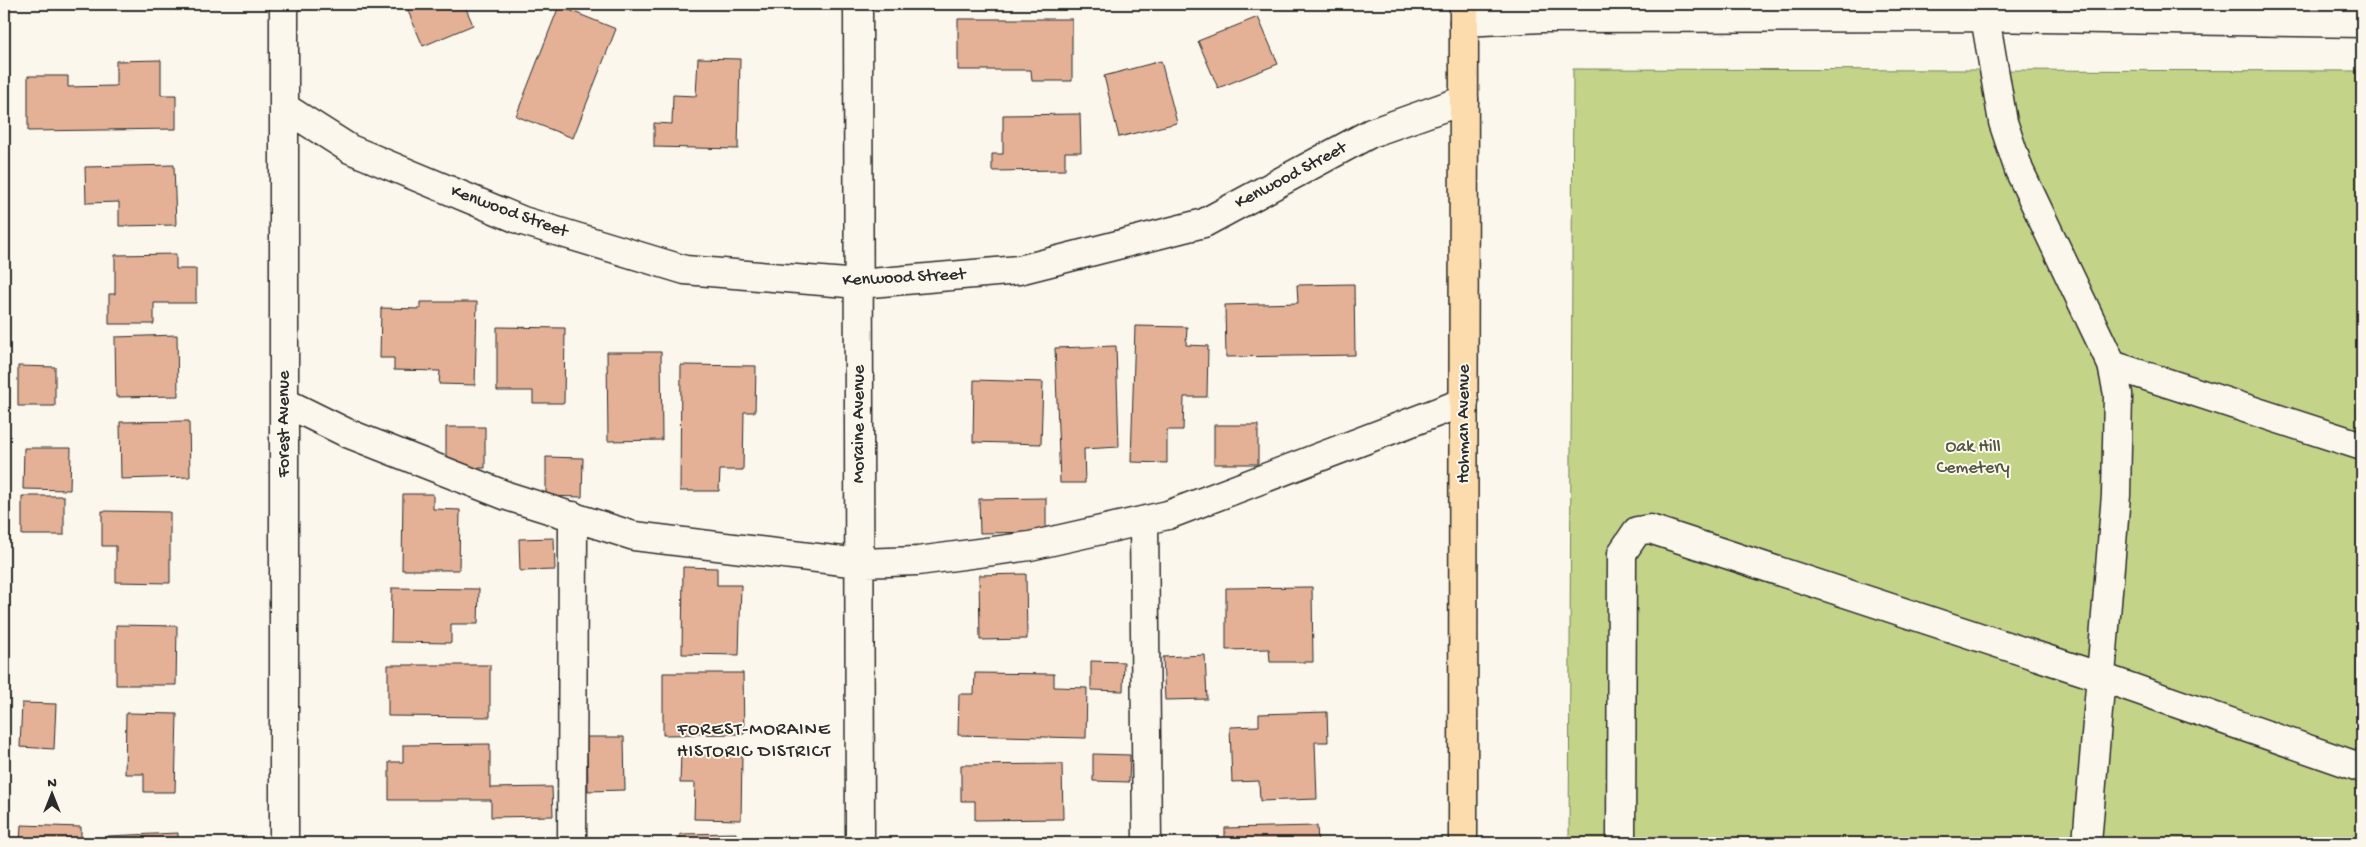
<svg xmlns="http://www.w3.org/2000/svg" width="2366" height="847" viewBox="0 0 2366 847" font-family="'Gochi Hand',sans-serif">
<rect width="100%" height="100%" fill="#fbf7ec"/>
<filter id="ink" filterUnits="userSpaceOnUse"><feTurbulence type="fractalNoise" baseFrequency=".02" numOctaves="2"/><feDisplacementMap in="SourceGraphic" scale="10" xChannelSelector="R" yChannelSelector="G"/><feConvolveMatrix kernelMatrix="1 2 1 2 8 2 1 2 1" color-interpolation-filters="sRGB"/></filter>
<g filter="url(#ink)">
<path fill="#c3d489" stroke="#77805a" d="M 1573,69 L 2362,71 L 2362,843 L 1569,843 Z"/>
<path fill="#e4b197" stroke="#2b2b2b" d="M 405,4 L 464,4 L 473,25 L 423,46 Z
M 559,6 L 616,29 L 573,138 L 516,116 Z
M 1258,17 L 1278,64 L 1218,88 L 1198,41 Z
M 958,19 L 1072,19 L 1072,81 L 1032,81 L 1031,70 L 958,70 Z
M 698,58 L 740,59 L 738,149 L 654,147 L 654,123 L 672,124 L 673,95 L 696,96 Z
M 161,60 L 161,95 L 176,95 L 176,129 L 28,131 L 28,76 L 68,76 L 68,87 L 116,86 L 116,61 Z
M 1161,61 L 1177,123 L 1119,137 L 1104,76 Z
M 1080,114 L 1081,152 L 1065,152 L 1065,170 L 992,171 L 992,154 L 1003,154 L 1003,115 Z
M 174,165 L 176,225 L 119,226 L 119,202 L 86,203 L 85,167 Z
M 176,254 L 176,269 L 196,269 L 196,303 L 154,303 L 154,324 L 109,324 L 109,294 L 115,294 L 115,255 Z
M 1354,284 L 1355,355 L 1226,357 L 1225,305 L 1298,303 L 1297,285 Z
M 420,302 L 477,302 L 475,385 L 439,384 L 440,371 L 394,370 L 394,358 L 380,358 L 381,308 L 420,309 Z
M 1135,326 L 1187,327 L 1186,345 L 1208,346 L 1207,397 L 1184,397 L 1183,430 L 1167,430 L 1167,463 L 1131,462 Z
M 497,327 L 565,328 L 564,403 L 533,403 L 533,391 L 497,391 Z
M 177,335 L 178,396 L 116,397 L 115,337 Z
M 1116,346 L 1119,447 L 1084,449 L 1085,483 L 1060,483 L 1055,348 Z
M 607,352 L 661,352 L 662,440 L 608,441 Z
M 681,365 L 756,366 L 755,412 L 744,412 L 743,470 L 720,470 L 719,491 L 680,491 Z
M 18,366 L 55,367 L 55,406 L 18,406 Z
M 974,380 L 1043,382 L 1041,444 L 973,442 Z
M 189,421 L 190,477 L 121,479 L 120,422 Z
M 1214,425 L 1258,425 L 1258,464 L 1214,464 Z
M 446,427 L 485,427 L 485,468 L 446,468 Z
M 24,448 L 71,448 L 70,490 L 23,489 Z
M 546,457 L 583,458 L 582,497 L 546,496 Z
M 403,494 L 433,494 L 433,509 L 460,510 L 459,570 L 402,570 Z
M 22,496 L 64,496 L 64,535 L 22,535 Z
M 1046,498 L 1046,532 L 980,533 L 979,499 Z
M 102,511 L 170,512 L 170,583 L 116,582 L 116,546 L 102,546 Z
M 554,538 L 555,570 L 520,571 L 519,539 Z
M 683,567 L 717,568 L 717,585 L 741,585 L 739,655 L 682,654 Z
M 1026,574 L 1027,639 L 980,640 L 979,575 Z
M 1312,587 L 1313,662 L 1270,662 L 1269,649 L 1226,650 L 1226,588 Z
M 392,588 L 479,589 L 478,624 L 451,624 L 451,643 L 391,642 Z
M 116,625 L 177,626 L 176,685 L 116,685 Z
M 1205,655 L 1207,699 L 1165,700 L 1163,657 Z
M 1091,661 L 1124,662 L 1123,691 L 1091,690 Z
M 388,665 L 490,665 L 490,717 L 388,716 Z
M 663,673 L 743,673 L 744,734 L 663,735 Z
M 975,673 L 1054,674 L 1054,687 L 1087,688 L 1086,738 L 958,735 L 959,694 L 974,694 Z
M 22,703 L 56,704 L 54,749 L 20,747 Z
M 1327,712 L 1328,742 L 1315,742 L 1317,799 L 1260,801 L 1259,781 L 1232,782 L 1230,727 L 1259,726 L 1259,714 Z
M 126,713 L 177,714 L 175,792 L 144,792 L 144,774 L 125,774 Z
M 587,737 L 624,737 L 625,790 L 588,791 Z
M 490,744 L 490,788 L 552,787 L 553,816 L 491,817 L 491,800 L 389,800 L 389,762 L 403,762 L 403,745 Z
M 681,754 L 742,755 L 741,820 L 694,819 L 695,783 L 680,783 Z
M 1093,754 L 1130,755 L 1129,782 L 1093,781 Z
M 1062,764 L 1063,819 L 975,820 L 975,801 L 961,801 L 961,765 Z
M 21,825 L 81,827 L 81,843 L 20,843 Z
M 1317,826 L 1318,843 L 1225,843 L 1225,828 Z
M 178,833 L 178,843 L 108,843 L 108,836 Z
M 736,833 L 736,843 L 680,843 L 680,834 Z
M 961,841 L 1062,842 L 1062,843 L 961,843 Z"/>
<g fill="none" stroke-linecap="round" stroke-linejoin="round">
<defs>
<path id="minor" d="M 284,4 L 284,843
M 858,4 L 860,843
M 1985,17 L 2003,122 L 2019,170 L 2112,365 L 2118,394 L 2116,495 L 2087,843
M 1464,22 L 1542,18 L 1985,17 L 2362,23
M 284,107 L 350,149 L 523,221 L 685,270 L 859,284 L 1019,270 L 1204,223 L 1371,133 L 1464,100
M 2112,365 L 2362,446
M 284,402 L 347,433 L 507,496 L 634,536 L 859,563 L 918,561 L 1030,546 L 1168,515 L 1464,402
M 1144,521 L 1147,843
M 572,843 L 573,516
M 1621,843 L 1622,553 L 1637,531 L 1650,529 L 2101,677 L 2362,768"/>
<path id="major" d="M 1463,843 L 1464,4"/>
</defs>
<use href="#minor" stroke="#2b2b2b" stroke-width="31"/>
<use href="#major" stroke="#2b2b2b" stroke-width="31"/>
<use href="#minor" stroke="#fbf7ec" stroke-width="28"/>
<use href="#major" stroke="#fcdcac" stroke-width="28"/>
</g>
</g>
<g text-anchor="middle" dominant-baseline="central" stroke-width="4" stroke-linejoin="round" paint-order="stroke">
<g font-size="18" fill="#2b2b2b" stroke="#fbf7ec">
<text transform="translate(1291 176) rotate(-28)">Kenwood Street</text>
<text transform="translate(509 212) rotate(20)">Kenwood Street</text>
<text transform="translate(904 278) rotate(-3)">Kenwood Street</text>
<text transform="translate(284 424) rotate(-90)">Forest Avenue</text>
<text transform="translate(859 424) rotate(-90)">Moraine Avenue</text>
<text transform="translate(1464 424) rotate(-90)">Hohman Avenue</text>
</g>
<g font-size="18" fill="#515542" stroke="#fbf7ec">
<text x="1973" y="447">Oak Hill<tspan x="1973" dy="21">Cemetery</tspan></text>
</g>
<g font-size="19" letter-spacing="1" fill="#2b2b2b" stroke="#fbf7ec">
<text x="754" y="730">FOREST-MORAINE<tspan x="754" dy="22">HISTORIC DISTRICT</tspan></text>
</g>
</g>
<rect width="2366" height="847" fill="none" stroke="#fbf7ec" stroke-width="20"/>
<rect x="10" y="10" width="2346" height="827" fill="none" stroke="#2b2b2b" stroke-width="2" filter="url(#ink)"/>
<g transform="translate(52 794)" stroke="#fbf7ec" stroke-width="4" paint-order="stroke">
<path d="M0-4L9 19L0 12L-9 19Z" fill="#2b2b2b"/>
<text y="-8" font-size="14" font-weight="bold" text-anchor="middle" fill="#2b2b2b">N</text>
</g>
</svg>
